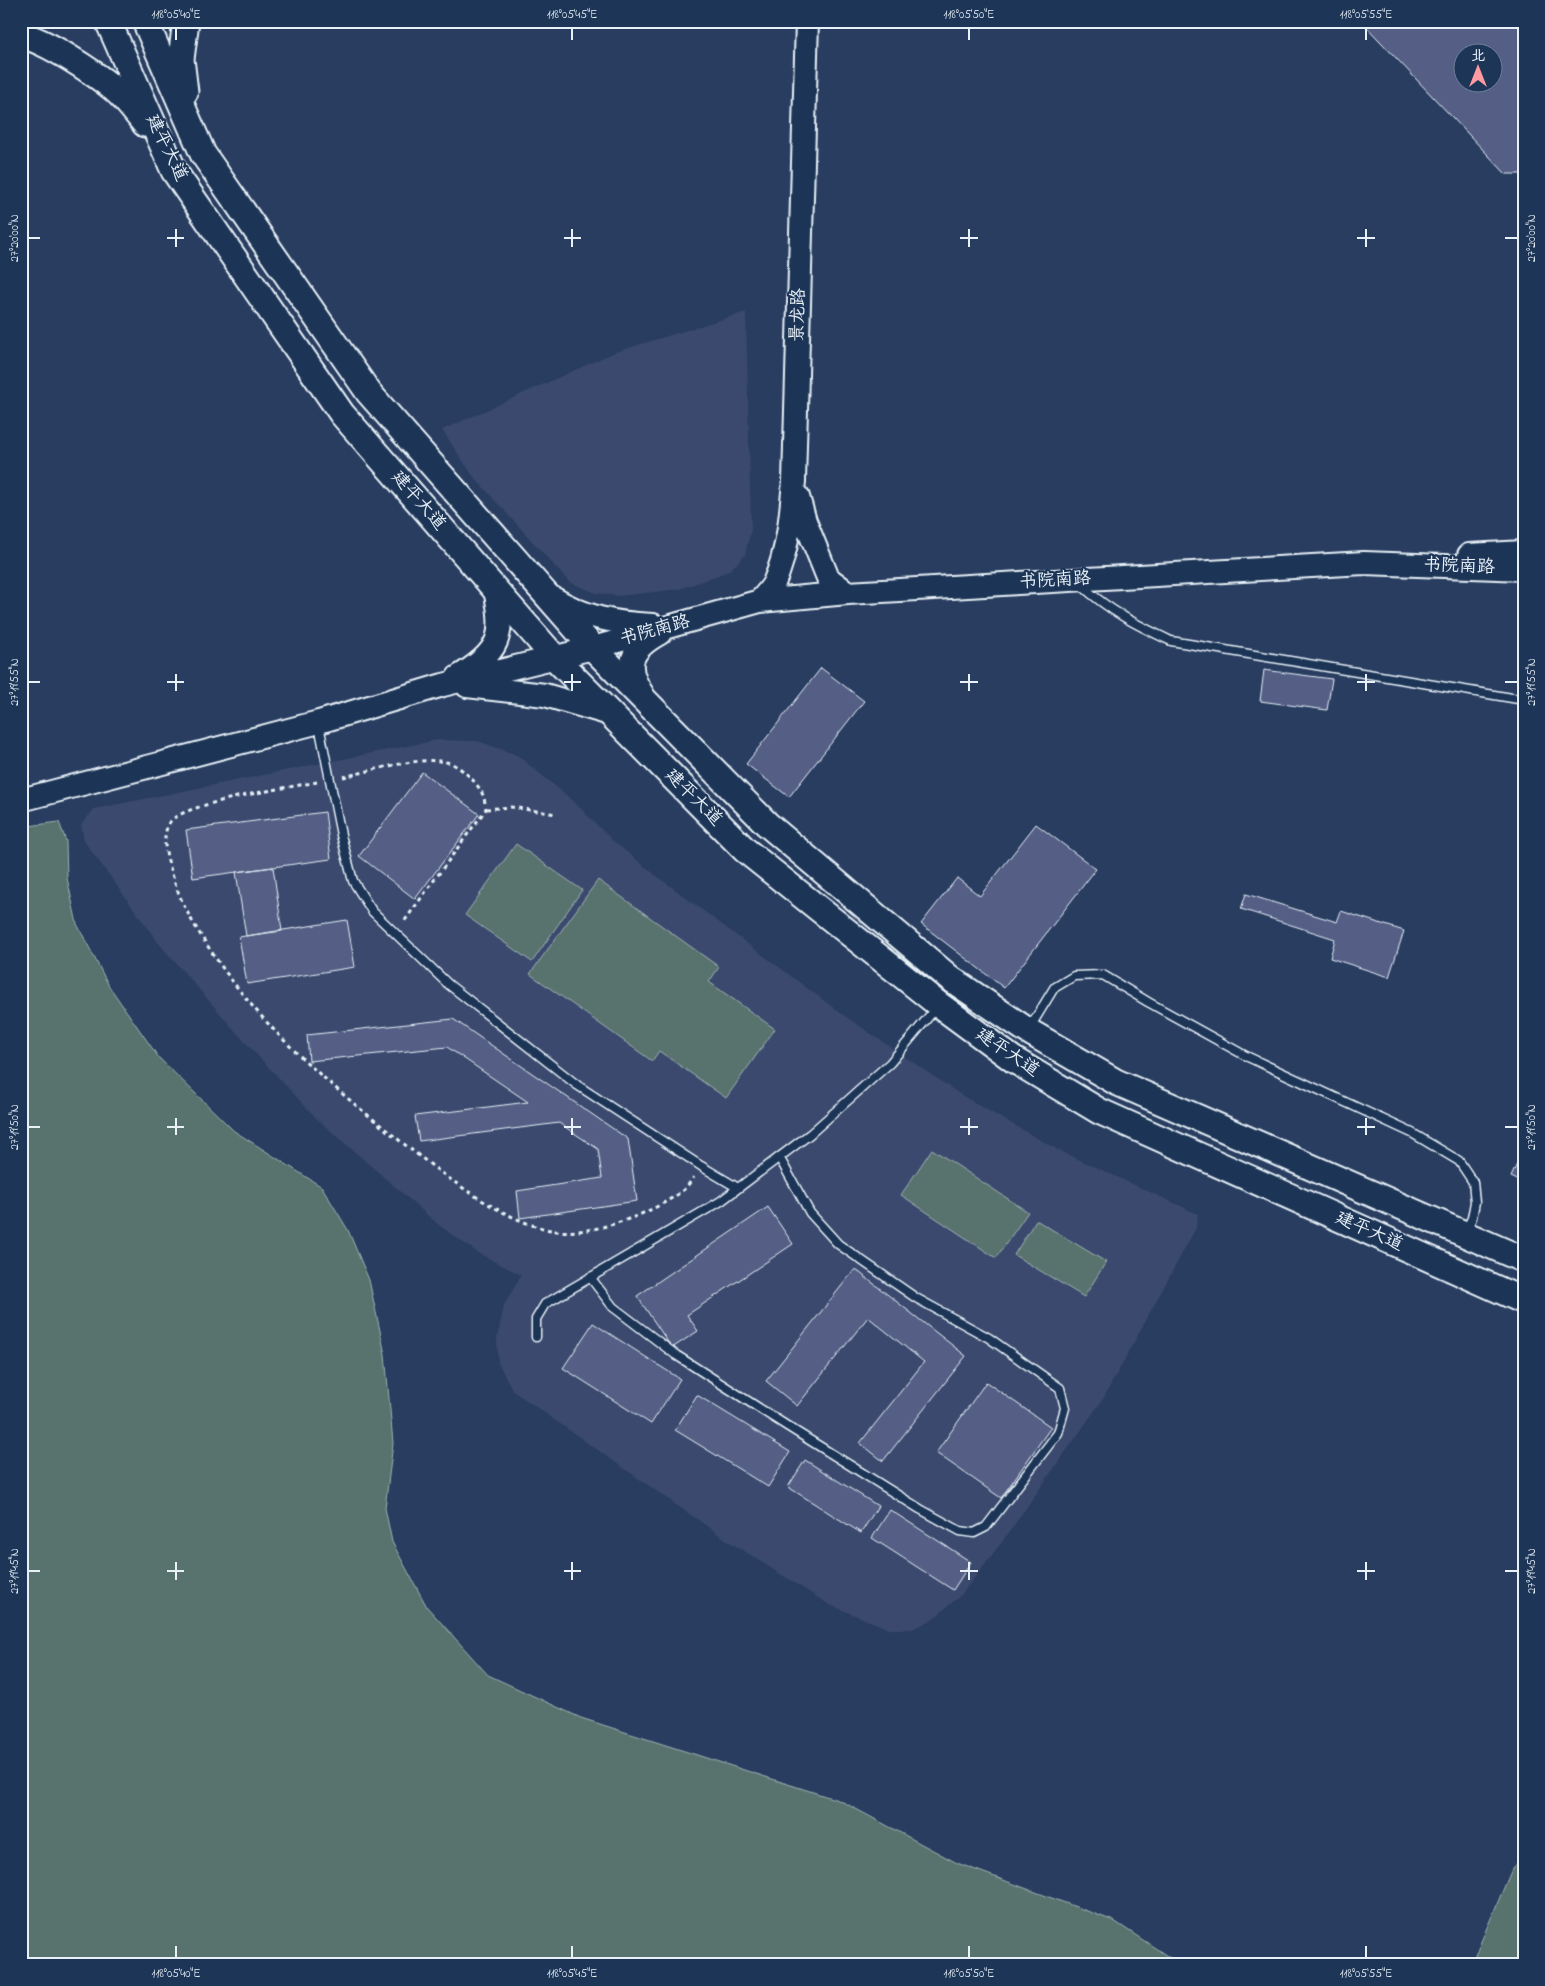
<svg xmlns="http://www.w3.org/2000/svg" width="1545" height="1986" viewBox="0 0 1545 1986" font-family="'Indie Flower','LXGW WenKai TC',sans-serif">
<rect width="100%" height="100%" fill="#283d60"/>
<filter id="ink" filterUnits="userSpaceOnUse"><feTurbulence type="fractalNoise" baseFrequency=".02" numOctaves="2"/><feDisplacementMap in="SourceGraphic" scale="10" xChannelSelector="R" yChannelSelector="G"/><feConvolveMatrix kernelMatrix="1 2 1 2 8 2 1 2 1" color-interpolation-filters="sRGB"/></filter>
<g filter="url(#ink)">
<path fill="#3a4a6e" d="M 746,312 L 751,529 L 745,555 L 729,571 L 680,589 L 619,596 L 596,593 L 569,582 L 473,476 L 442,430 L 615,352 Z
M 437,740 L 478,741 L 517,755 L 571,799 L 613,841 L 658,877 L 842,1014 L 961,1095 L 1058,1150 L 1198,1214 L 1196,1228 L 1103,1399 L 1002,1542 L 961,1595 L 932,1620 L 912,1629 L 889,1629 L 828,1604 L 731,1543 L 513,1391 L 498,1363 L 497,1339 L 504,1305 L 521,1275 L 478,1253 L 440,1226 L 318,1120 L 245,1042 L 161,946 L 84,841 L 81,825 L 94,809 Z"/>
<path fill="#58726e" stroke="#a0b2b3" d="M 59,822 L 66,841 L 67,878 L 77,924 L 109,986 L 159,1058 L 234,1131 L 322,1187 L 348,1230 L 369,1280 L 385,1354 L 393,1443 L 385,1508 L 392,1542 L 427,1607 L 488,1675 L 581,1718 L 841,1801 L 957,1863 L 1114,1921 L 1181,1965 L 21,1965 L 21,827 Z
M 516,844 L 582,890 L 532,962 L 465,915 Z
M 598,880 L 719,967 L 709,982 L 775,1029 L 726,1098 L 659,1051 L 652,1061 L 530,974 Z
M 932,1149 L 1028,1212 L 996,1258 L 901,1195 Z
M 1036,1220 L 1106,1262 L 1084,1297 L 1014,1255 Z
M 1524,1851 L 1524,1965 L 1471,1965 L 1512,1869 Z"/>
<path fill="#555f86" stroke="#e8f1f8" fill-rule="evenodd" d="M 1361,21 L 1524,21 L 1524,174 L 1506,174 ZM 1462,52 L 1492,52 L 1492,82 L 1462,82 Z
M 821,668 L 864,701 L 789,797 L 746,764 Z
M 1264,670 L 1332,679 L 1327,710 L 1260,701 Z
M 422,772 L 479,814 L 415,899 L 359,856 Z
M 325,812 L 331,859 L 193,878 L 186,830 Z
M 1036,824 L 1096,869 L 1004,988 L 921,924 L 957,878 L 980,896 Z
M 273,867 L 282,931 L 246,936 L 236,872 Z
M 1246,894 L 1337,922 L 1341,911 L 1404,931 L 1389,977 L 1330,958 L 1335,939 L 1241,909 Z
M 347,920 L 355,967 L 247,984 L 239,937 Z
M 453,1019 L 628,1139 L 637,1201 L 520,1218 L 517,1191 L 602,1178 L 598,1149 L 559,1123 L 419,1141 L 415,1116 L 528,1102 L 447,1047 L 309,1061 L 307,1035 Z
M 1524,1149 L 1524,1183 L 1511,1177 Z
M 768,1207 L 793,1244 L 687,1315 L 698,1331 L 672,1348 L 637,1296 Z
M 855,1269 L 966,1356 L 883,1461 L 860,1443 L 924,1362 L 868,1317 L 797,1406 L 766,1381 Z
M 593,1323 L 680,1379 L 651,1424 L 563,1368 Z
M 986,1382 L 1051,1427 L 1001,1498 L 936,1453 Z
M 697,1395 L 790,1452 L 768,1487 L 675,1430 Z
M 805,1460 L 878,1506 L 861,1533 L 788,1487 Z
M 890,1510 L 971,1562 L 953,1590 L 872,1538 Z"/>
<g fill="none" stroke-linecap="round" stroke-linejoin="round">
<defs>
<path id="lane" d="M 1081,585 C 1111,612 1135,624 1171,641 L 1524,700
M 319,725 L 341,835 L 353,881 L 372,911 L 448,984 L 577,1085 L 701,1166 L 738,1188
M 1029,1029 L 1054,988 L 1074,976 L 1103,975 L 1148,1002 L 1246,1056 L 1412,1133 L 1459,1161 L 1473,1182 L 1475,1202 L 1472,1218 L 1466,1230
M 590,1277 L 613,1307 L 676,1355 L 787,1426 L 920,1509 L 960,1531 L 974,1533 L 986,1527 L 1058,1433 L 1065,1408 L 1060,1388 L 989,1338 L 916,1298 L 838,1244 L 810,1213 L 779,1157
M 536,1337 L 536,1319 L 545,1304 L 721,1201 L 810,1134 L 890,1063 L 936,1008"/>
<path id="secondary" d="M 798,497 L 805,521 L 828,578 L 848,593
M 1469,555 L 1524,552
M 551,597 C 586,618 613,623 653,625
M 760,601 C 764,596 771,589 774,583 C 788,551 791,515 794,481 L 807,21
M 458,677 C 499,652 506,637 495,590
M 467,686 L 545,695 L 610,714
M 643,695 C 624,666 629,650 660,633
M 21,800 L 319,722 L 443,685 L 593,648 L 760,601 L 848,593 L 1364,563 L 1524,569"/>
<path id="primary" d="M 108,21 L 174,171 L 342,414 L 555,658 L 745,850 L 938,1004 L 1014,1060 L 1099,1111 L 1524,1301
M 145,21 L 203,154 L 369,393 L 593,648 L 767,824 L 951,979 L 1028,1031 L 1116,1082 L 1524,1260
M 21,35 C 47,41 93,72 114,89 C 126,99 136,113 145,124
M 185,92 L 181,59 L 186,21"/>
</defs>
<use href="#lane" stroke="#e8f1f8" stroke-width="11"/>
<use href="#secondary" stroke="#e8f1f8" stroke-width="26"/>
<use href="#primary" stroke="#e8f1f8" stroke-width="29"/>
<path stroke="#e8f1f8" stroke-width="3" stroke-dasharray="4 4" stroke-linecap="butt" d="M 343,777 C 371,771 418,756 446,762 C 459,764 480,784 484,798 C 485,801 485,805 486,809 L 403,923
M 317,782 C 291,787 183,803 170,822 C 160,836 167,859 172,874 C 181,905 195,927 213,954 C 265,1032 331,1086 404,1144 C 442,1174 502,1221 551,1230 C 589,1238 652,1214 682,1191 C 687,1187 690,1182 694,1177
M 486,809 L 511,807 L 556,814"/>
<use href="#lane" stroke="#1d3557" stroke-width="8"/>
<use href="#secondary" stroke="#1d3557" stroke-width="22"/>
<use href="#primary" stroke="#1d3557" stroke-width="25"/>
</g>
</g>
<path fill="none" stroke="#e8f1f8" stroke-width="2" d="M 176,28 L 176,40M 572,28 L 572,40M 969,28 L 969,40M 1366,28 L 1366,40M 176,229 L 176,247M 572,229 L 572,247M 969,229 L 969,247M 1366,229 L 1366,247M 28,238 L 40,238M 167,238 L 184,238M 564,238 L 581,238M 960,238 L 978,238M 1357,238 L 1375,238M 1505,238 L 1518,238M 176,674 L 176,691M 572,674 L 572,691M 969,674 L 969,691M 1366,674 L 1366,691M 28,682 L 40,682M 167,682 L 184,682M 564,682 L 581,682M 960,682 L 978,682M 1357,682 L 1375,682M 1505,682 L 1518,682M 176,1118 L 176,1135M 572,1118 L 572,1135M 969,1118 L 969,1135M 1366,1118 L 1366,1135M 28,1127 L 40,1127M 167,1127 L 184,1127M 564,1127 L 581,1127M 960,1127 L 978,1127M 1357,1127 L 1375,1127M 1505,1127 L 1518,1127M 176,1562 L 176,1580M 572,1562 L 572,1580M 969,1562 L 969,1580M 1366,1562 L 1366,1580M 28,1571 L 40,1571M 167,1571 L 184,1571M 564,1571 L 581,1571M 960,1571 L 978,1571M 1357,1571 L 1375,1571M 1505,1571 L 1518,1571M 176,1946 L 176,1958M 572,1946 L 572,1958M 969,1946 L 969,1958M 1366,1946 L 1366,1958"/>
<g text-anchor="middle" dominant-baseline="central" stroke-width="4.5" stroke-linejoin="round" paint-order="stroke">
<g font-size="18" fill="#e8f1f8" stroke="#1d3557">
<text transform="translate(166 148) rotate(64)">建平大道</text>
<text transform="translate(799 315) rotate(-88)">景龙路</text>
<text transform="translate(418 501) rotate(49)">建平大道</text>
<text transform="translate(1459 567) rotate(2)">书院南路</text>
<text transform="translate(1055 581) rotate(-3)">书院南路</text>
<text transform="translate(655 631) rotate(-15)">书院南路</text>
<text transform="translate(693 798) rotate(45)">建平大道</text>
<text transform="translate(1007 1053) rotate(34)">建平大道</text>
<text transform="translate(1369 1232) rotate(24)">建平大道</text>
</g>
</g>
<rect width="1545" height="1986" fill="none" stroke="#1d3557" stroke-width="55"/>
<g transform="translate(1478 68)"><circle r="24" fill="#1d3557" stroke="#6e8097"/>
<path d="M0-4L9 19L0 12L-9 19Z" fill="#ff9aa2"/>
<text y="-8" font-size="14" font-weight="bold" text-anchor="middle" fill="#e8f1f8">北</text>
</g>
<rect x="28" y="28" width="1490" height="1930" fill="none" stroke="#e8f1f8" stroke-width="2"/>
<g font-size="12" text-anchor="middle" fill="#e8f1f8">
<text x="176" y="18">118°05'40"E</text>
<text x="572" y="18">118°05'45"E</text>
<text x="969" y="18">118°05'50"E</text>
<text x="1366" y="18">118°05'55"E</text>
<text transform="translate(14 238) rotate(-90)" y="4">27°20'00"N</text>
<text transform="translate(1531 238) rotate(-90)" y="4">27°20'00"N</text>
<text transform="translate(14 682) rotate(-90)" y="4">27°19'55"N</text>
<text transform="translate(1531 682) rotate(-90)" y="4">27°19'55"N</text>
<text transform="translate(14 1127) rotate(-90)" y="4">27°19'50"N</text>
<text transform="translate(1531 1127) rotate(-90)" y="4">27°19'50"N</text>
<text transform="translate(14 1571) rotate(-90)" y="4">27°19'45"N</text>
<text transform="translate(1531 1571) rotate(-90)" y="4">27°19'45"N</text>
<text x="176" y="1977">118°05'40"E</text>
<text x="572" y="1977">118°05'45"E</text>
<text x="969" y="1977">118°05'50"E</text>
<text x="1366" y="1977">118°05'55"E</text>
</g>
</svg>
